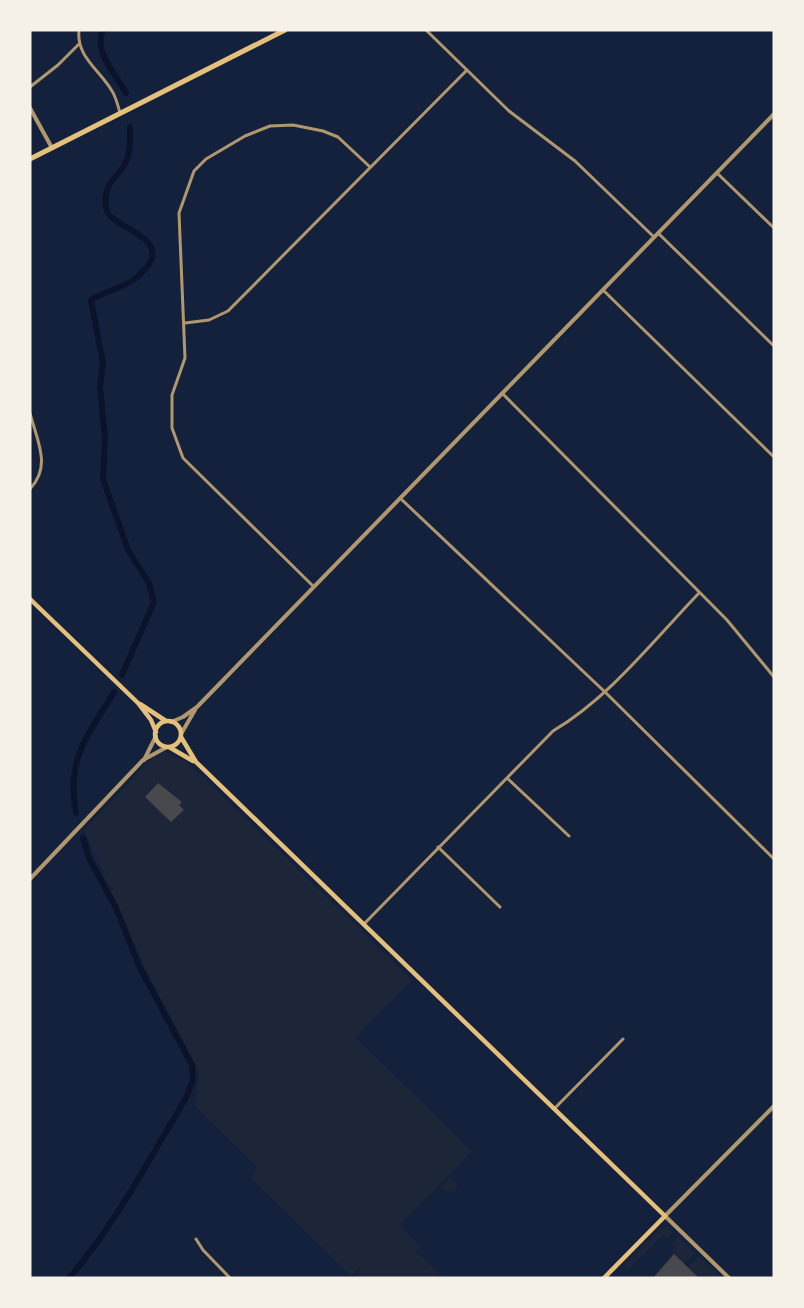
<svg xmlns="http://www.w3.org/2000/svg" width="804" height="1308" viewBox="0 0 804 1308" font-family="Figtree,sans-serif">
<rect width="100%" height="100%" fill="#14213d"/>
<path fill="#1d2539" d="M 164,752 L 185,760 L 412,980 L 356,1038 L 472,1151 L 400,1226 L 420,1246 L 416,1251 L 444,1278 L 359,1278 L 360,1267 L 351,1276 L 251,1178 L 258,1168 L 195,1106 L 199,1072 L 146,969 L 84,830 L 153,757 Z
M 450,1178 L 458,1186 L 454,1191 L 444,1191 L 440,1187 Z
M 668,1227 L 673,1232 L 667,1238 L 663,1235 L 628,1270 L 624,1266 L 661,1228 Z
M 678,1237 L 695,1253 L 684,1264 L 670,1254 L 676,1248 L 672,1243 Z
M 699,1256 L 721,1278 L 699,1278 L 688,1267 Z"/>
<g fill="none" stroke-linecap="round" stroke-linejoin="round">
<path stroke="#0b132b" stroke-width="6" d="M 103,30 C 93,53 116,73 126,93
M 122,675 L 154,602 L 149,583 L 128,550 L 103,479 L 105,439 L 100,387 L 103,363 L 91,300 C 106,290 122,289 136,278 C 185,237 110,231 106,208 C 102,181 120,178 127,159 C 131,149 130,137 130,127
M 76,813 C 66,759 87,737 114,692
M 69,1278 C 116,1224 149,1159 186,1098 L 193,1080 L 192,1065 L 139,966 L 116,908 L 89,858 L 83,838"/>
</g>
<path fill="#48494c" d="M 158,783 L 182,802 L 179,805 L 184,810 L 171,822 L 145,797 Z
M 674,1254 L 699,1278 L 653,1278 Z"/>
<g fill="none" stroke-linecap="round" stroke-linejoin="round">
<path stroke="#b1986c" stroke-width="3" d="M 79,30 C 76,57 100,70 112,91 C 116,97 118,106 120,113
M 426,30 L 509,111 L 575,161 L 654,237
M 30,87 L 58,65 L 79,44
M 717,173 L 774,228
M 658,233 L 774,346
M 603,290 L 774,457
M 185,323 L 209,320 L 228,311 L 467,70
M 502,393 L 727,620 L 774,677
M 30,413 C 37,441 52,466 30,489
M 400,498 L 605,692 L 774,859
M 312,585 L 183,458 L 172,428 L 172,395 L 185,358 L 179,213 L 194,171 L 206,159 L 245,136 L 270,126 L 293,125 L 323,131 L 338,137 L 370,167
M 507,778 L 569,836
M 438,847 L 500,907
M 364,924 L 553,731 C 610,697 653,641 699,593
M 555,1108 L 623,1039
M 196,1239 L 203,1250 L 230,1278"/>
<path stroke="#b1986c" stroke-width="4" d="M 30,108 L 52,148
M 171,722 L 183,717 L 197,707 L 774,114
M 181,734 L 195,710
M 144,760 L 156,736
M 30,879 L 143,760 L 167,747
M 729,1278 L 665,1216 L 774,1106"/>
<path stroke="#e5c07b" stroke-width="4.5" d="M 30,599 L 138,703 L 151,720 L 156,732
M 140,704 L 166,721
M155 734a13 13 0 1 1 26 0a13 13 0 1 1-26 0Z
M 181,737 L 196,762 L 665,1216 L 604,1278
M 169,747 L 193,761"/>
<path stroke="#e5c07b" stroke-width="5" d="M 30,159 L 285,30"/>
</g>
<rect width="804" height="1308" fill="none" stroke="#f6f1e7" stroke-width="63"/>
</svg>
